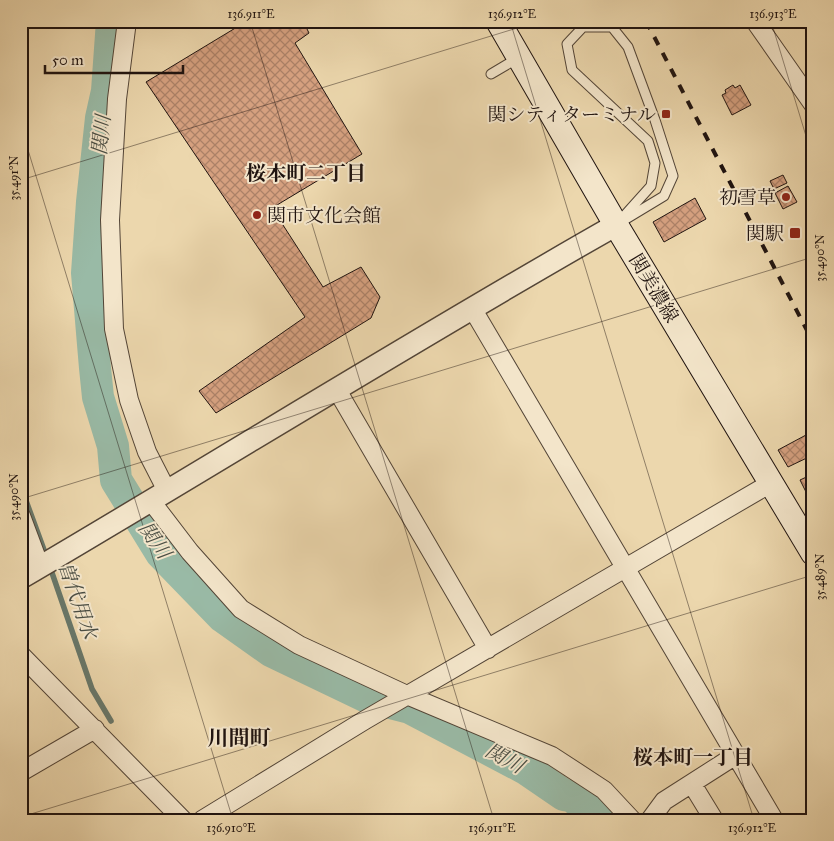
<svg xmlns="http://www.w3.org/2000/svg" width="834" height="841" viewBox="0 0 834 841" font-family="'IM FELL Great Primer','Noto Serif JP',serif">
<defs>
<pattern id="building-cross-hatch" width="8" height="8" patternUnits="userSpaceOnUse" patternTransform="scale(1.25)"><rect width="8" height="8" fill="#d5a07f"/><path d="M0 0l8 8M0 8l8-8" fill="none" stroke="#ac8167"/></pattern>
</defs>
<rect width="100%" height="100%" fill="#ecd7ad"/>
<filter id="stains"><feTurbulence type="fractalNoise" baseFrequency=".004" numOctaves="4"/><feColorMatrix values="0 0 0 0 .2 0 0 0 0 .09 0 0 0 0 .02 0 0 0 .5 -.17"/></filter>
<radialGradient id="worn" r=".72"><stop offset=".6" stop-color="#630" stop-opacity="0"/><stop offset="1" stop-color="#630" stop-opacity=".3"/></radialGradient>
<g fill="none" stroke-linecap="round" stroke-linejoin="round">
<path stroke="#69786a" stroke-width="5.5" d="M 21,487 L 47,558
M 50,567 L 92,689 L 111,721"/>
<path stroke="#99baa6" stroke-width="32" d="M 112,21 L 107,91 L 101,118 L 92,202 L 87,273 L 95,368 L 98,397 L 113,446 L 116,480 L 161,553 L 223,617 L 271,651 L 367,697 L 410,708 L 526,769 L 564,795 L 572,796 L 600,820"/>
</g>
<path fill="url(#building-cross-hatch)" stroke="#201410" d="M 247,21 L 303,21 L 309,33 L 295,43 L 362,154 L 272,208 L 323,287 L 361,267 L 380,297 L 371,318 L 216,413 L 199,391 L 305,317 L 146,82 Z
M 733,85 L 735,88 L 740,85 L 751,105 L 732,115 L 722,95 L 726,93 L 725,90 Z
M 783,175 L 787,183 L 774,189 L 770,181 Z
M 788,186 L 797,202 L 783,209 L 775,193 Z
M 695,198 L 706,219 L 664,242 L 653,222 Z
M 806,435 L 813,448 L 813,455 L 788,467 L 778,450 Z
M 813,474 L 813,496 L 809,498 L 800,480 Z"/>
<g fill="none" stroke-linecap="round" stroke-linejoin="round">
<defs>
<path id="service" d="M 583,27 L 612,27 L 628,47 L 655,120 L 673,176 L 664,196 L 616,225 L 651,186 L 655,163 L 648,141 L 572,70 L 567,44 Z
M 491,74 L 518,58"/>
<path id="minor" d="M 127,21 L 117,99 L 110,220 L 114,329 L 129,400 L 147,452 L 167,491
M 755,21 L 813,104
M 472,308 L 774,820
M 337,390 L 488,649
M 151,501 L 190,552 L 241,609 L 299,645 L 409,696 L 552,756 L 604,790 L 632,820
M 21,516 L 40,567
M 21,655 L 183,820
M 21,772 L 95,729
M 692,784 L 714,820
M 202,820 L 365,720 L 771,483
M 650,820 L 664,801 L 736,755"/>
<path id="tertiary" d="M 21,578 C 220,461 415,339 616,225"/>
<path id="secondary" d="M 498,21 L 616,225 L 813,553"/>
</defs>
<use href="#service" stroke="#534537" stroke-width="11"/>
<use href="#minor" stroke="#534537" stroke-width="20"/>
<use href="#tertiary" stroke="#534537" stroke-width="24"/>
<use href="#secondary" stroke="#201410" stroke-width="26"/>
<use href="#service" stroke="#f3e5ca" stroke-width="9"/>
<use href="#minor" stroke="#f3e5ca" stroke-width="18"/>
<use href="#tertiary" stroke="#f3e5ca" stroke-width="21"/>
<use href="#secondary" stroke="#f3e5ca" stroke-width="24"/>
<path stroke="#201410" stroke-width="4" stroke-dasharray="9 9" stroke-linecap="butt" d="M 646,21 L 813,342"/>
</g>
<path fill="none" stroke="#201410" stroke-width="1" stroke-opacity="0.45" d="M 250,21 L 494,820M 510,21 L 754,820M 771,21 L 813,159M 21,127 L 233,820M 21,180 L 540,21M 21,499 L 813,257M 21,817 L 813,575"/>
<g fill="#8f2418" stroke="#f3e5ca" stroke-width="2">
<rect x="661" y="109" width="10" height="10" rx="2.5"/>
<circle cx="786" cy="197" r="5"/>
<circle cx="257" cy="215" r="5"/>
<rect x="789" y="227" width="12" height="12" rx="2.5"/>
</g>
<g text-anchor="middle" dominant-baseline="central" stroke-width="4" stroke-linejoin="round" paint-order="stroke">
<g font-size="19" fill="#201410" stroke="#f3e5ca" text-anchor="end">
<text x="656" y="114">関シティターミナル</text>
<text x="776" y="197">初雪草</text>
<text x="267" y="215" text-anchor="start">関市文化会館</text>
<text x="784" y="233">関駅</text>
</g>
<g font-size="19" fill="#201410" stroke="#f3e5ca">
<text transform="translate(654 288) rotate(59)">関美濃線</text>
</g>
<g font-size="20" font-style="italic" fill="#4a4e44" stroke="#f3e5ca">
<text transform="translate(101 135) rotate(-84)">関川</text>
<text transform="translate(155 540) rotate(55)">関川</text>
<text transform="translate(78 600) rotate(71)">曽代用水</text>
<text transform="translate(505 758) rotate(29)">関川</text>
</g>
<g font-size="20" font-weight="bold" fill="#201410" stroke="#f3e5ca">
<text x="306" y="173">桜本町二丁目</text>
<text x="693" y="757">桜本町一丁目</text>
</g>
<g font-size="21" font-weight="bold" fill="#201410" stroke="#f3e5ca">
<text x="239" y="738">川間町</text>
</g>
</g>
<rect width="834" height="841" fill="none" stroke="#ecd7ad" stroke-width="55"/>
<path d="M45 65v8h138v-8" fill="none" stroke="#201410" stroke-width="2.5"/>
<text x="52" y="65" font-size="15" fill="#201410" stroke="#f3e5ca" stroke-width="4" paint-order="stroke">50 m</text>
<rect x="28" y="28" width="778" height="786" fill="none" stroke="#201410" stroke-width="2"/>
<g font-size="12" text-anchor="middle" fill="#201410">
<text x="251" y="18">136.911°E</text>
<text x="512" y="18">136.912°E</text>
<text x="773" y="18">136.913°E</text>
<text transform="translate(14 178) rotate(-90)" y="4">35.491°N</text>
<text transform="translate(820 258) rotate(-90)" y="4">35.490°N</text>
<text transform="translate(14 497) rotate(-90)" y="4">35.490°N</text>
<text transform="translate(820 577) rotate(-90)" y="4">35.489°N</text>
<text x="231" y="832">136.910°E</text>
<text x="492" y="832">136.911°E</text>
<text x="752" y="832">136.912°E</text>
</g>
<rect width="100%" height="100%" filter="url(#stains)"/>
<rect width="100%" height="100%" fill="url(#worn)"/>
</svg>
